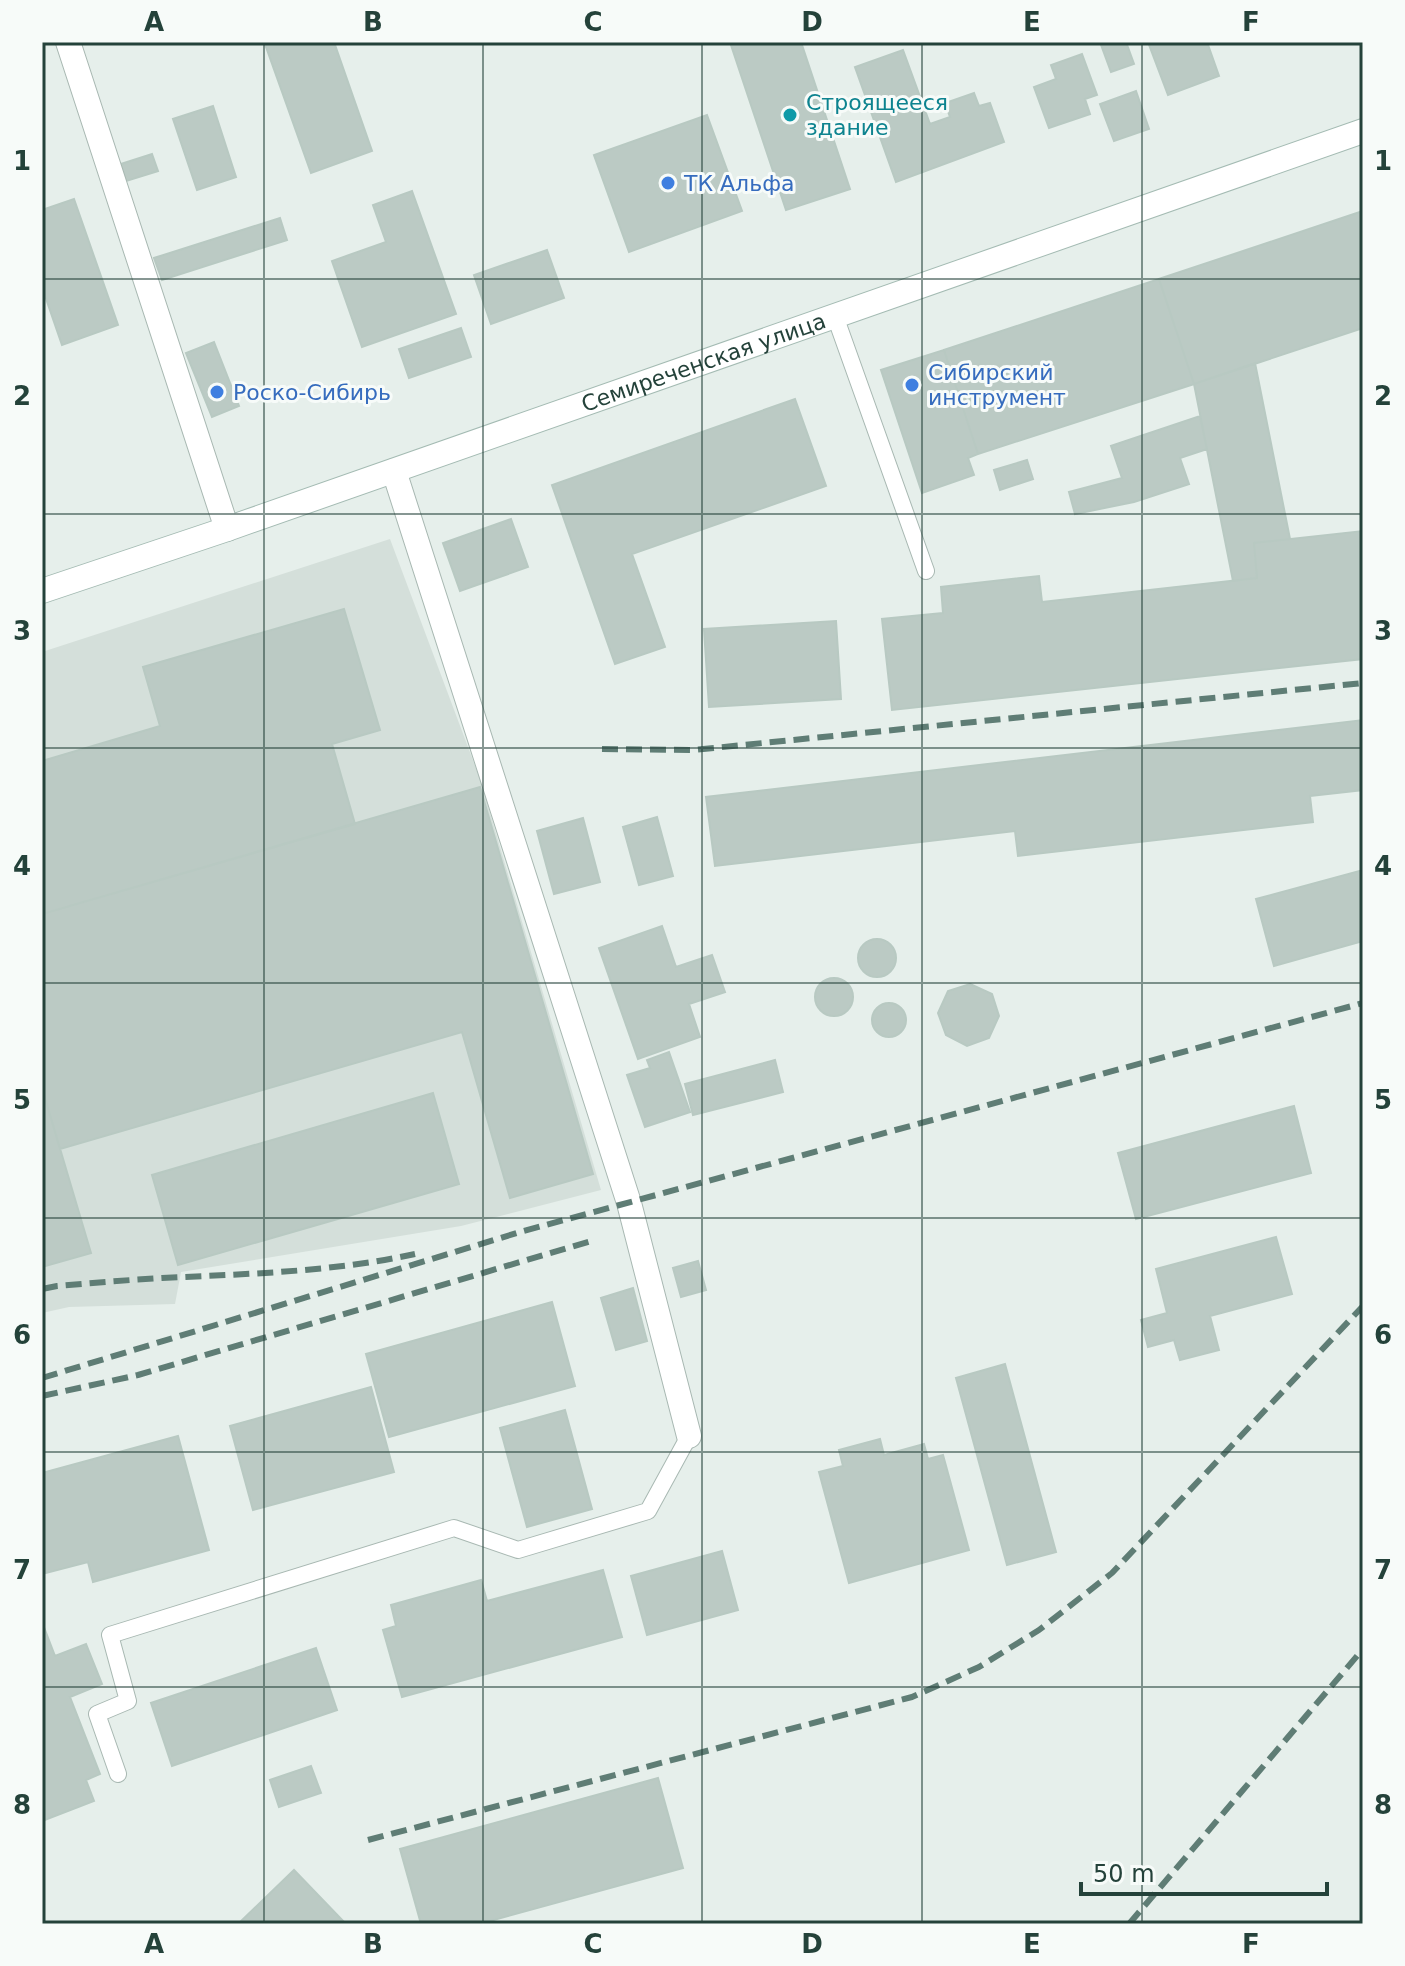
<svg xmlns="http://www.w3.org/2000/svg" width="1405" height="1966" viewBox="0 0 1405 1966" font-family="'DejaVu Sans',sans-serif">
<rect width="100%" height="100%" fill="#e6efeb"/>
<path fill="#d4dfda" d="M 390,539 L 480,779 L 601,1190 L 461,1226 L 181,1272 L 175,1304 L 69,1307 L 42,1313 L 42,652 Z"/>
<path fill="#bbcac4" stroke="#b8c9c2" stroke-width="2" d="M 270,42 L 334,42 L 372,151 L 311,173 L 265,44 Z
M 730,42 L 801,42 L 850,189 L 786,210 Z
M 1100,42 L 1126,42 L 1134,64 L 1111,72 Z
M 1148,42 L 1207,42 L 1219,76 L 1168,95 Z
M 903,50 L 930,124 L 950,117 L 945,103 L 974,93 L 979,106 L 990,103 L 1004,142 L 896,182 L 855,67 Z
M 1082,54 L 1097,95 L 1085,99 L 1090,114 L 1049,128 L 1034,87 L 1056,79 L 1051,65 Z
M 1136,91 L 1149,129 L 1114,141 L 1100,104 Z
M 213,106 L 236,177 L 197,190 L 173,119 Z
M 707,115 L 742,211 L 629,252 L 594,155 Z
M 152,154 L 158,171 L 126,181 L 121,164 Z
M 412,191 L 456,314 L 362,347 L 332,261 L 386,242 L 373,205 Z
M 74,199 L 118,325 L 62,345 L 42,287 L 42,210 Z
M 1363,211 L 1363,328 L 1194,384 L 1159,279 Z
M 280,218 L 287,240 L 162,280 L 154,258 Z
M 547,250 L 564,298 L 491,324 L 474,275 Z
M 1159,279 L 1194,384 L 978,454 L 944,350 Z
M 461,328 L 471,357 L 409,378 L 399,349 Z
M 214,342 L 239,406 L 212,417 L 186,353 Z
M 944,350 L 978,454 L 968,458 L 974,475 L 922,493 L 881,370 Z
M 1255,363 L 1290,539 L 1254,543 L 1257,578 L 1233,581 L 1194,384 Z
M 795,399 L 826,486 L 632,554 L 665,647 L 615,664 L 552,485 Z
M 1200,416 L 1207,449 L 1180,458 L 1189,484 L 1134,502 L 1075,514 L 1069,492 L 1122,478 L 1111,446 Z
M 1027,460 L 1033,479 L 1000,490 L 994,470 Z
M 511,519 L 528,567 L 460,591 L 443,543 Z
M 1363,531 L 1363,659 L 892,710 L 882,619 L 943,613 L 941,587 L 1039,576 L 1042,602 L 1257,578 L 1254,543 Z
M 344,609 L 380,730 L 332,744 L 355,824 L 42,914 L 42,761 L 160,726 L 143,667 Z
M 836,621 L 841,699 L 709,707 L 704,629 Z
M 1363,720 L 1363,790 L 1310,796 L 1313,822 L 1018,856 L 1015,831 L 715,866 L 706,797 Z
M 480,787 L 593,1174 L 510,1198 L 462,1032 L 60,1149 L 42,1088 L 42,914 Z
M 657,817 L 673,876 L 639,885 L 623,827 Z
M 583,818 L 600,882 L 554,894 L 537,831 Z
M 1363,870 L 1363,941 L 1274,966 L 1256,899 Z
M 662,926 L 676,967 L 712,955 L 725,992 L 689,1004 L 700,1037 L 638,1059 L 599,948 Z
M858 958a19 19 0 1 1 38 0a19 19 0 1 1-38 0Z
M815 997a19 19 0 1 1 38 0a19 19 0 1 1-38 0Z
M 970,984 L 992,994 L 999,1016 L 989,1038 L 967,1046 L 946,1035 L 938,1013 L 948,991 Z
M872 1020a17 17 0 1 1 34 0a17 17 0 1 1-34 0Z
M 669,1052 L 690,1112 L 645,1127 L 627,1075 L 650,1068 L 647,1060 Z
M 775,1060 L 783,1092 L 693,1115 L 685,1084 Z
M 42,1088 L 91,1253 L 42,1267 Z
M 433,1093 L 459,1184 L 178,1265 L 152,1175 Z
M 1294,1106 L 1311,1173 L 1136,1219 L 1118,1153 Z
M 1276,1237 L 1292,1294 L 1210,1316 L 1219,1350 L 1180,1360 L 1174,1340 L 1148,1347 L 1141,1320 L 1167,1313 L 1156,1269 Z
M 698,1261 L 706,1290 L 681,1297 L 673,1268 Z
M 633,1288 L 647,1341 L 616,1350 L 601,1298 Z
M 552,1302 L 575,1386 L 389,1437 L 366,1354 Z
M 1005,1364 L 1056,1552 L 1007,1565 L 956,1378 Z
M 371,1387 L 394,1472 L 253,1510 L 230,1426 Z
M 565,1410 L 592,1509 L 527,1527 L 500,1428 Z
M 178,1436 L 209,1550 L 93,1582 L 88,1562 L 42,1574 L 42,1473 Z
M 880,1439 L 884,1455 L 924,1444 L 928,1459 L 943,1455 L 969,1550 L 849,1583 L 819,1472 L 843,1466 L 839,1450 Z
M 722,1551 L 738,1610 L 647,1635 L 631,1576 Z
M 603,1570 L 622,1637 L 402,1697 L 383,1630 L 396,1626 L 391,1605 L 481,1580 L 487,1601 Z
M 42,1622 L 55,1656 L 86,1644 L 102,1684 L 70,1697 L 100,1774 L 86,1780 L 94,1801 L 42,1821 Z
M 316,1648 L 337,1710 L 172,1766 L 151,1703 Z
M 311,1766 L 321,1793 L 279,1807 L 270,1780 Z
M 658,1778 L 683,1868 L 479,1924 L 421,1924 L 400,1849 Z
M 294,1870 L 346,1924 L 238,1924 Z"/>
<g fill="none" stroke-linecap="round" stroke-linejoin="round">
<defs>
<path id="lane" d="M 835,316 L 926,571
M 118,1774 L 97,1714 L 128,1701 L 110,1635 L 454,1528 L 518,1550 L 648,1511 L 689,1436"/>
<path id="street" d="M 68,42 L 227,529
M 394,471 L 629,1203 L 689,1436"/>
<g id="secondary">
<path id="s1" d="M 42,591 L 227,529 L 1363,131"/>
</g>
</defs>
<use href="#lane" stroke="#a8b8b2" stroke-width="18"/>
<use href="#street" stroke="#a8b8b2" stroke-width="26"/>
<use href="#secondary" stroke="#a4bbb3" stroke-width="26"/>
<use href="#lane" stroke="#fff" stroke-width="16"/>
<use href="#street" stroke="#fff" stroke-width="24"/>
<use href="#secondary" stroke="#fff" stroke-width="24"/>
<path stroke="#5f7d75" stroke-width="6" stroke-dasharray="16 8" stroke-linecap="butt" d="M 602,749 L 693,750 L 1363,683
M 42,1289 L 57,1286 C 92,1283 127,1280 162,1278 C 247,1274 332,1272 415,1254
M 42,1378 L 520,1232 L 1363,1003
M 42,1396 L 138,1375 L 591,1241
M 368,1840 L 912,1697 L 979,1667 L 1039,1630 L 1112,1573 L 1363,1306
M 1129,1924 L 1363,1649"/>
</g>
<path fill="none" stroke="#24423a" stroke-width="2" stroke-opacity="0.55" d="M 264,42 L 264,1924M 483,42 L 483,1924M 702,42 L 702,1924M 922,42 L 922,1924M 1142,42 L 1142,1924M 42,279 L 1363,279M 42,514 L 1363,514M 42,748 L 1363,748M 42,983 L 1363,983M 42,1218 L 1363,1218M 42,1452 L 1363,1452M 42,1687 L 1363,1687"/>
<circle fill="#0f9aa8" stroke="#f7fbf9" stroke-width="3" cx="790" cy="115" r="8"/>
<g fill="#3f7fe0" stroke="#f7fbf9" stroke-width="3">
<circle cx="668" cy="183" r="8"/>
<circle cx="912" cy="385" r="8"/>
<circle cx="217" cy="392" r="8"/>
</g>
<g text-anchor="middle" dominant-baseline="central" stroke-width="6" stroke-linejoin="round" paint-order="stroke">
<g font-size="22" fill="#0d838f" stroke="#f7fbf9" text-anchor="start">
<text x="806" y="102">Строящееся<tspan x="806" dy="25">здание</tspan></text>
</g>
<g font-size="22" fill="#366cbe" stroke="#f7fbf9" text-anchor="start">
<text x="684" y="183">ТК Альфа</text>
<text x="928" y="372">Сибирский<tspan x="928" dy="25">инструмент</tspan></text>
<text x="233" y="392">Роско-Сибирь</text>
</g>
<g font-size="22" fill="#24423a" stroke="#f7fbf9">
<text stroke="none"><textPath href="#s1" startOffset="700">Семиреченская улица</textPath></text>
</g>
</g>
<rect width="1405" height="1966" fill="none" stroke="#f7fbf9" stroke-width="88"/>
<path d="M1081 1882v12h246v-12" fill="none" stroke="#24423a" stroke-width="4"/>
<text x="1093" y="1882" font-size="24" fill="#24423a" stroke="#f7fbf9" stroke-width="6" paint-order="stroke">50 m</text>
<rect x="44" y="44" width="1317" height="1878" fill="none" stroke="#24423a" stroke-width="3"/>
<g font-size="26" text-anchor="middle" font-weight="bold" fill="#24423a">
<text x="154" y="31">A</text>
<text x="373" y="31">B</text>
<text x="593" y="31">C</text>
<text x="812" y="31">D</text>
<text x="1032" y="31">E</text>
<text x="1251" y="31">F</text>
<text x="22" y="170">1</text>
<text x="1383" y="170">1</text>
<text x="22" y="405">2</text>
<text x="1383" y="405">2</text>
<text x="22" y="640">3</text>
<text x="1383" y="640">3</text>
<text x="22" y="875">4</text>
<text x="1383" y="875">4</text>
<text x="22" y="1109">5</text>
<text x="1383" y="1109">5</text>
<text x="22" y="1344">6</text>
<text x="1383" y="1344">6</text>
<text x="22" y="1579">7</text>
<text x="1383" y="1579">7</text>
<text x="22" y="1814">8</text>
<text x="1383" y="1814">8</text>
<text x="154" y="1953">A</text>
<text x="373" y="1953">B</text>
<text x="593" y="1953">C</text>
<text x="812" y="1953">D</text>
<text x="1032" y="1953">E</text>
<text x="1251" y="1953">F</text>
</g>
</svg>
